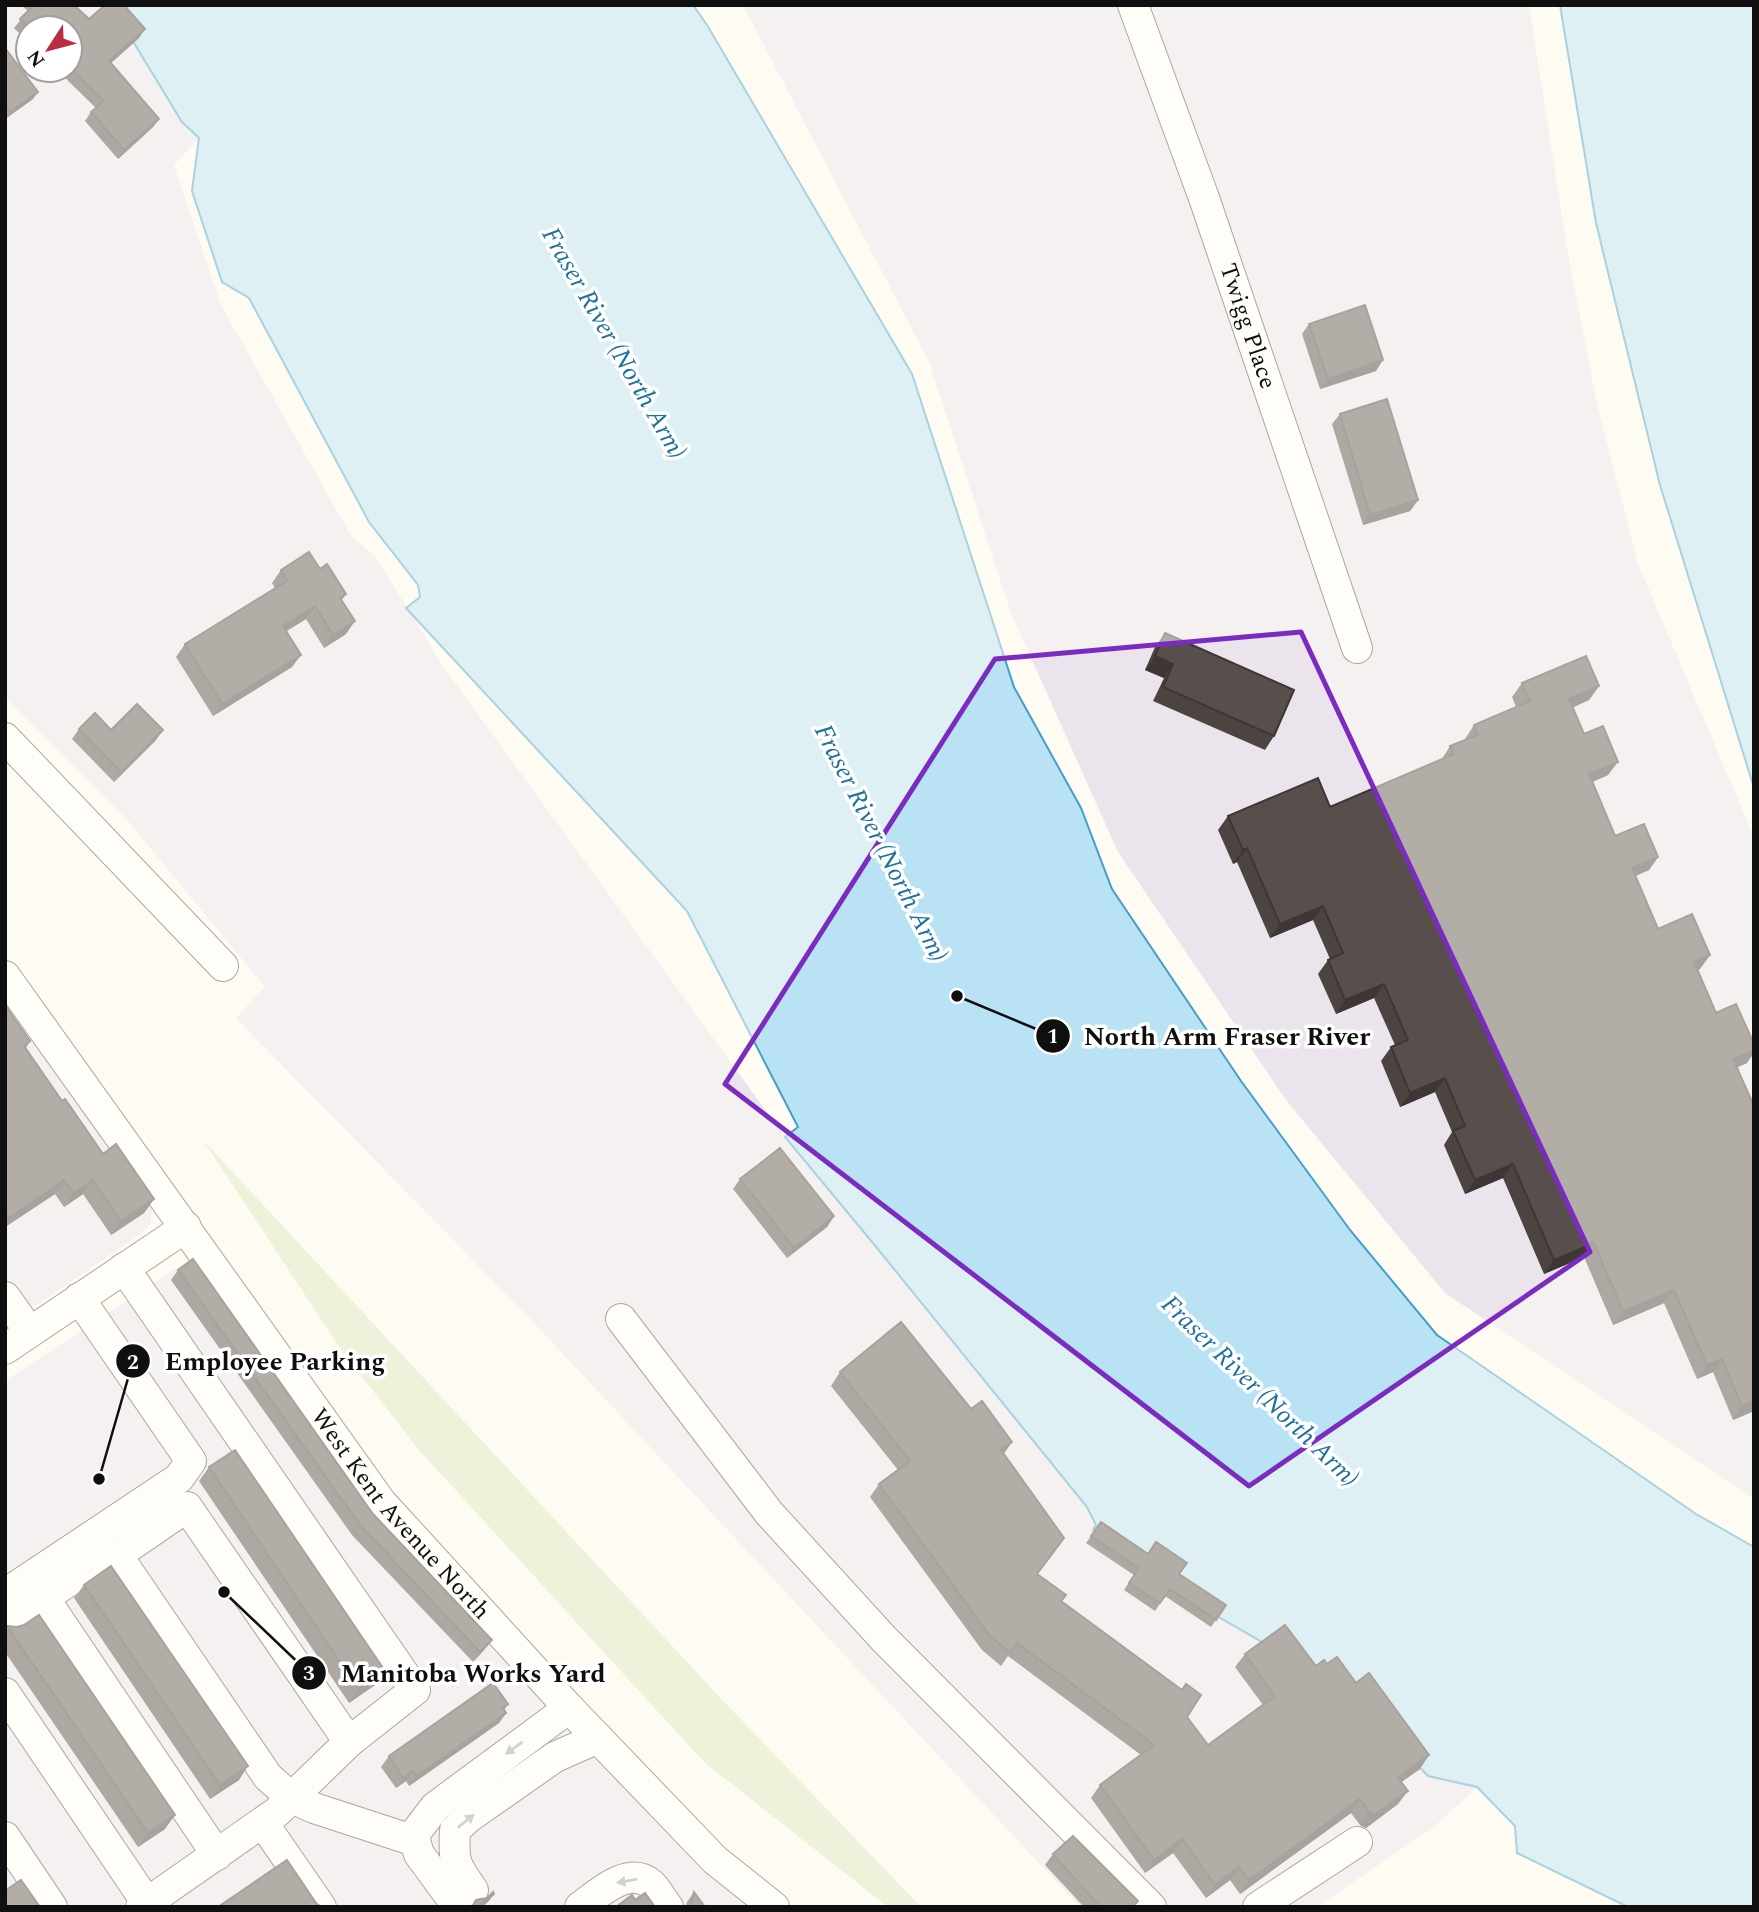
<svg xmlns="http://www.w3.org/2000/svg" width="1759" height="1912" viewBox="0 0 1759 1912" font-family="Spectral,serif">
<rect width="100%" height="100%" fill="#fefbf2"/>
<path fill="#ebe4ed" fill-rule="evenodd" d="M 5,5 L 111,5 L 182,122 L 199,138 L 174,165 L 221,305 L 350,534 L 377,559 L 445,669 L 785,1137 L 877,1248 L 1087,1507 L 1096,1525 L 1093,1531 L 1222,1619 L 1349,1692 L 1428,1776 L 1477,1787 L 1435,1826 L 1317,1907 L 1080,1907 L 521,1309 L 236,1018 L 265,987 L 128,821 L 5,698 ZM 28,28 L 70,28 L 70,70 L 28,70 Z
M 743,5 L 1529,5 L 1568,254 L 1597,404 L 1638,564 L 1754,837 L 1754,1499 L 1445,1293 L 1286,1100 L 1118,852 L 1011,613 L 929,362 Z
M 5,1000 L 149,1201 L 152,1211 L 150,1225 L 142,1233 L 37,1305 L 32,1306 L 19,1301 L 5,1280 Z
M 184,1266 L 753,1907 L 5,1907 L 5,1381 L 172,1271 Z"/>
<path fill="#d7e8bd" d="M 203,1140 L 726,1704 L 921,1907 L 888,1907 L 704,1762 L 419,1450 L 342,1351 Z"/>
<path fill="#b9e3f4" stroke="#439fc8" stroke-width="2" d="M 111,5 L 693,5 L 707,25 L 912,374 L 1014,687 L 1081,808 L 1112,889 L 1241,1081 L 1350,1230 L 1437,1335 L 1696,1514 L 1754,1547 L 1754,1907 L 1628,1907 L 1517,1853 L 1515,1826 L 1477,1787 L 1428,1776 L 1349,1692 L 1222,1619 L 1093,1530 L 1096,1525 L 1087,1507 L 877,1248 L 785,1137 L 798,1127 L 687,911 L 406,608 L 420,597 L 418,585 L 369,522 L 249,298 L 222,282 L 192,191 L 199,138 L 182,122 Z
M 1560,5 L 1754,5 L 1754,788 L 1660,485 L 1596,223 Z"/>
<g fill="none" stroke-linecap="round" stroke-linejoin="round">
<defs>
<g id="minor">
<path id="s1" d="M 1133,5 L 1204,198 L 1357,648"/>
<path d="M 5,738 L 223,966"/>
<path id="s2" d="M 5,976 L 381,1502 L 569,1708 L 715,1860 L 774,1907"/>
<path d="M 124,1268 L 415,1690 L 349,1742 L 277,1812 L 141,1907"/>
<path d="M 5,1297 L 30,1332"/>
<path d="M 621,1319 L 769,1513 L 884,1639 L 1151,1907"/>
<path d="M 5,1349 L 186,1227"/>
<path d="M 5,1594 L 179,1478 L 191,1461 L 79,1298"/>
<path d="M 44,1598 L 217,1855"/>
<path d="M 5,1624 L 94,1564 L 117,1555"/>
<path d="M 5,1693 L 147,1903"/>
<path d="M 349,1742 L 187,1507 L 117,1555 L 268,1777 L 292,1798 L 314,1808 L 415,1841"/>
<path d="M 263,1823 L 321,1907"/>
<path d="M 5,1837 L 52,1907"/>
<path d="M 473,1890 C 455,1865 453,1861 455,1830 L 468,1818 L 555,1757 L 598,1738"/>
<path d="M 455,1903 L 419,1854 L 415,1841 L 416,1832 L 435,1807 L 569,1708"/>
<path d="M 580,1907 C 598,1894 628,1865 651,1884 C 657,1889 662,1900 668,1907"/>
<path d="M 1258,1907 L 1357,1842"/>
</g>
</defs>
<use href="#minor" stroke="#424242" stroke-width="32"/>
<use href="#minor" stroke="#fff" stroke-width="30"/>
</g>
<path fill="#4c4441" d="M 21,5 L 74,5 L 89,19 L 139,38 L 111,63 L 159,119 L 153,127 L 118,159 L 85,121 L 91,112 L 96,108 L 57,70 L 70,70 L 70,28 L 28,28 L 28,42 L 14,28 L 28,11 Z
M 5,48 L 33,99 L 5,119 Z
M 1309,324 L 1376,371 L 1320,389 L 1302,334 Z
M 1340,414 L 1418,500 L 1410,511 L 1363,525 L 1332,424 Z
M 320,569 L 346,594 L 342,600 L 346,634 L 324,648 L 306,619 L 286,631 L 292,667 L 213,716 L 176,657 L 185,644 L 275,588 L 272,583 L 281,570 Z
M 1165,633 L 1274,736 L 1265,750 L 1153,701 L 1164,678 L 1145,670 L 1155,647 Z
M 1522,683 L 1599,686 L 1589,700 L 1572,708 L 1584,734 L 1608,775 L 1592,782 L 1615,836 L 1658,857 L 1649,870 L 1635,876 L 1658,929 L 1710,955 L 1700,969 L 1698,970 L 1716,1013 L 1747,1063 L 1737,1067 L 1754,1106 L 1754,1411 L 1733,1420 L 1713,1372 L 1697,1379 L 1664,1303 L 1613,1325 L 1584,1257 L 1544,1274 L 1503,1178 L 1465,1194 L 1444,1145 L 1452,1132 L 1435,1092 L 1400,1107 L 1381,1061 L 1391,1047 L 1395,1045 L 1374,998 L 1336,1014 L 1318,974 L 1328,960 L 1330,959 L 1313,920 L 1270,938 L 1237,862 L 1233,864 L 1218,830 L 1228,816 L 1330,807 L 1442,759 L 1450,746 L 1465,740 L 1465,739 L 1474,725 L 1516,707 L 1512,697 Z
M 79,729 L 156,740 L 114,782 L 72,739 Z
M 5,1005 L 30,1041 L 26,1048 L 62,1101 L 103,1154 L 154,1199 L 144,1213 L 111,1235 L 83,1194 L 64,1207 L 55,1194 L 5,1227 Z
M 740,1179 L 834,1216 L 827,1227 L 787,1258 L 733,1189 Z
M 178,1270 L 373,1514 L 484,1650 L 473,1662 L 352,1535 L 171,1280 Z
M 840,1372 L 1003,1454 L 1038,1574 L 1062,1601 L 1187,1717 L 1208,1745 L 1263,1705 L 1235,1667 L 1245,1654 L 1316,1666 L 1420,1769 L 1401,1782 L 1398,1804 L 1366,1828 L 1360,1825 L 1351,1813 L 1240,1894 L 1230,1880 L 1206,1898 L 1173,1853 L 1145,1873 L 1091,1798 L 1100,1785 L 1141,1755 L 1008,1656 L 1001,1666 L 982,1650 L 870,1497 L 879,1484 L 898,1470 L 831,1386 Z
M 209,1467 L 385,1671 L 375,1685 L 349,1703 L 199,1481 Z
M 1101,1522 L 1226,1605 L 1211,1627 L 1165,1596 L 1155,1611 L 1124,1590 L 1134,1575 L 1086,1543 Z
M 84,1585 L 239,1780 L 210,1799 L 74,1598 Z
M 24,1625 L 165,1829 L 138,1847 L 5,1652 L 5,1629 L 7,1626 L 17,1627 Z
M 508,1704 L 504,1710 L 506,1713 L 499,1723 L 409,1786 L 406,1781 L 396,1788 L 381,1767 L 389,1756 Z
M 1053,1854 L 1138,1901 L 1134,1907 L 1084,1907 L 1045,1865 Z
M 694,1892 L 705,1907 L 686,1907 L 687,1902 Z"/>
<path fill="#3e3735" d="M 145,29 L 139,38 L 103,70 L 109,61 Z
M 38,92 L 33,99 L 5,119 L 10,112 Z
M 159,119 L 153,127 L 118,159 L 124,150 Z
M 1383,360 L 1376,371 L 1320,389 L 1328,379 Z
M 1418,500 L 1410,511 L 1363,525 L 1370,515 Z
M 315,606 L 306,619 L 274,639 L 283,626 Z
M 355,621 L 346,634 L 324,648 L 333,635 Z
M 301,655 L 292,667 L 213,716 L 222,704 Z
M 1155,656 L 1173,664 L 1164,678 L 1145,670 Z
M 1599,686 L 1589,700 L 1559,713 L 1569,699 Z
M 163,730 L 156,740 L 114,782 L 121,772 Z
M 1618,762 L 1608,775 L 1579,788 L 1589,774 Z
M 1247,848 L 1237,862 L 1233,864 L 1243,850 Z
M 1658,857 L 1649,870 L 1622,882 L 1632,868 Z
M 1323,906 L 1313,920 L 1270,938 L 1280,924 Z
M 1710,955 L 1700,969 L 1685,976 L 1694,962 Z
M 1384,984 L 1374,998 L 1336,1014 L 1345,1000 Z
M 1754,1051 L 1754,1053 L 1747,1063 L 1724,1073 L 1733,1059 Z
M 1445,1078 L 1435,1092 L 1400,1107 L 1410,1093 Z
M 1513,1164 L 1503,1178 L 1465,1194 L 1475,1180 Z
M 64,1180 L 55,1194 L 5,1227 L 5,1223 L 9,1218 Z
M 93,1180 L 83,1194 L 64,1207 L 74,1193 Z
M 154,1199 L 144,1213 L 111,1235 L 121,1221 Z
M 834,1216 L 827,1227 L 787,1258 L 794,1248 Z
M 1594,1243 L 1584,1257 L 1544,1274 L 1554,1260 Z
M 1674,1290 L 1664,1303 L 1613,1325 L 1623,1311 Z
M 1722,1359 L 1713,1372 L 1697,1379 L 1707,1365 Z
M 1754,1401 L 1754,1411 L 1733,1420 L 1742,1406 Z
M 1012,1442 L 1003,1455 L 1001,1450 Z
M 492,1640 L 484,1650 L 473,1662 L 480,1652 Z
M 385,1671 L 375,1685 L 349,1703 L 358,1689 Z
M 506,1713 L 499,1723 L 409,1786 L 417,1776 Z
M 1429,1755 L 1420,1769 L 1389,1791 L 1398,1778 Z
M 248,1766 L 239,1780 L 210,1799 L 220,1785 Z
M 413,1771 L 406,1781 L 396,1788 L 403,1778 Z
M 1408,1791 L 1398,1804 L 1366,1828 L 1360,1825 L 1369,1812 Z
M 1360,1799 L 1351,1813 L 1240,1894 L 1249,1880 Z
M 175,1815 L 165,1829 L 138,1847 L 148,1833 Z
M 1182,1839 L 1173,1853 L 1145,1873 L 1154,1860 Z
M 1239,1867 L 1230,1880 L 1206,1898 L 1215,1885 Z
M 494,1894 L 489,1901 L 482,1907 L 477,1907 Z"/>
<path fill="#584f4c" stroke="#3e3735" stroke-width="2" d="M 34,5 L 74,5 L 89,19 L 105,5 L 124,5 L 145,29 L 109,61 L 159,119 L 124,150 L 91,112 L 104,101 L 70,68 L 70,28 L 29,28 L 20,19 Z
M 5,48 L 38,92 L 10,112 L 5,105 Z
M 1365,305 L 1383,360 L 1328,379 L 1309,324 Z
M 1387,399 L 1418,500 L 1370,515 L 1340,414 Z
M 309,552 L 320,569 L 327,564 L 346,594 L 340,598 L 355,621 L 333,635 L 315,606 L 283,626 L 301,655 L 222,704 L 185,644 L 287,581 L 281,570 Z
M 1165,633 L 1294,690 L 1274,736 L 1163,687 L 1173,664 L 1155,656 Z
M 1586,656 L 1599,686 L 1569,699 L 1584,734 L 1603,726 L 1618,762 L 1589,774 L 1615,836 L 1644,824 L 1658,857 L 1632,868 L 1658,929 L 1692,914 L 1710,955 L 1694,962 L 1716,1013 L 1736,1004 L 1754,1044 L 1754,1051 L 1733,1059 L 1754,1106 L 1754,1401 L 1742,1406 L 1722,1359 L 1707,1365 L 1674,1290 L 1623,1311 L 1594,1243 L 1554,1260 L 1513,1164 L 1475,1180 L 1453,1131 L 1465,1126 L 1445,1078 L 1410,1093 L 1391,1047 L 1408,1040 L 1384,984 L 1345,1000 L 1328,960 L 1343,953 L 1323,906 L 1280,924 L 1247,848 L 1243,850 L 1228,816 L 1318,778 L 1330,807 L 1454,754 L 1450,746 L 1478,735 L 1474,725 L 1530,701 L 1522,683 Z
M 137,704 L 163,730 L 121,772 L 79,729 L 95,713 L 111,730 Z
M 5,1005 L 30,1041 L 24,1046 L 62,1101 L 65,1099 L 103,1154 L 116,1144 L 154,1199 L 121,1221 L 93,1180 L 74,1193 L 64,1180 L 9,1218 L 5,1212 Z
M 780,1148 L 834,1216 L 794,1248 L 740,1179 Z
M 193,1259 L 373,1514 L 492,1640 L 480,1652 L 360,1525 L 178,1270 Z
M 901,1322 L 971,1409 L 982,1401 L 1012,1442 L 1001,1450 L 1064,1538 L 1037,1574 L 1066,1595 L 1061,1601 L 1182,1690 L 1186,1684 L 1201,1695 L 1187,1717 L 1208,1745 L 1275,1696 L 1245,1654 L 1285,1625 L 1316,1666 L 1324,1660 L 1327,1664 L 1337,1657 L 1356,1683 L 1369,1673 L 1429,1755 L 1398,1778 L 1408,1791 L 1376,1814 L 1369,1812 L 1360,1799 L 1249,1880 L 1239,1867 L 1215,1885 L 1182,1839 L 1154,1860 L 1100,1785 L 1154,1745 L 1017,1643 L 1010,1652 L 991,1637 L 879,1484 L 910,1461 L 840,1372 Z
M 235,1450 L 385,1671 L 358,1689 L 209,1467 Z
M 1101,1522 L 1148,1554 L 1156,1542 L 1187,1563 L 1179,1574 L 1226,1605 L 1216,1620 L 1170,1589 L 1160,1603 L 1129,1583 L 1139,1568 L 1091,1536 Z
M 111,1566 L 248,1766 L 220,1785 L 84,1585 Z
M 39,1615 L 175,1815 L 148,1833 L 7,1626 L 17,1627 L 24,1625 Z
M 493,1683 L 508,1704 L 503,1708 L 506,1713 L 417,1776 L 413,1771 L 403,1778 L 389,1756 Z
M 1073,1836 L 1138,1901 L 1132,1907 L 1100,1907 L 1053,1854 Z
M 287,1860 L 316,1903 L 321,1907 L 218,1907 Z
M 21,1880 L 40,1907 L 5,1907 L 5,1891 Z
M 493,1892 L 494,1894 L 477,1907 L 472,1907 L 476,1900 L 487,1898 Z
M 694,1892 L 705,1907 L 689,1907 L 691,1904 Z
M 645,1893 L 655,1907 L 616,1907 L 632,1895 L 635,1900 Z"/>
<defs><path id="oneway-solid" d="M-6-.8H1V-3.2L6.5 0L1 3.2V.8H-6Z" transform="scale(1.75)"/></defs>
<g fill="#9f9f9f">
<use href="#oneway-solid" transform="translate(514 1748) rotate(144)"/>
<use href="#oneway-solid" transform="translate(466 1821) rotate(-39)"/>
<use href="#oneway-solid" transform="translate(627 1881) rotate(170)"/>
</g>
<path d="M0 0H1759V1912H0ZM 1301,632 L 1590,1252 L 1249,1486 L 725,1084 L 995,659 Z" fill="#fefbf2" fill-opacity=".55" fill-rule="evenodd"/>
<path fill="none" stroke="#7b2cbf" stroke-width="5" stroke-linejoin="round" d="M 1301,632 L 1590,1252 L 1249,1486 L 725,1084 L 995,659 Z"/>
<g text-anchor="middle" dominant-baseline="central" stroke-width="7" stroke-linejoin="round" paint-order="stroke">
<g font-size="24" fill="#0f0f0f" stroke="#fff">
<text stroke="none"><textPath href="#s1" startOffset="341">Twigg Place</textPath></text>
<text stroke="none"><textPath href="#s2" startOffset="668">West Kent Avenue North</textPath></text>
</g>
<g font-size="26" font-style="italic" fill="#1d719d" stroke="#fff">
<text transform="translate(614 343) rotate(60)">Fraser River (North Arm)</text>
<text transform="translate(881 843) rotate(63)">Fraser River (North Arm)</text>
<text transform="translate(1260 1391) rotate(44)">Fraser River (North Arm)</text>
</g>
</g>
<path fill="none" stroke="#0f0f0f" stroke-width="2.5" d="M957 996L1053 1036M99 1479L133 1361M224 1592L309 1673"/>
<g fill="#0f0f0f" stroke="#fff" stroke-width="2.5">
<circle cx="957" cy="996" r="7"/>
<circle cx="99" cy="1479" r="7"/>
<circle cx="224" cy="1592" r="7"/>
<circle cx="1053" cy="1036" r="18"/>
<circle cx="133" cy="1361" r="18"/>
<circle cx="309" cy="1673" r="18"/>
</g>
<g font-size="21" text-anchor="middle" font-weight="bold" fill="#fff">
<text x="1053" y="1043">1</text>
<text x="133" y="1369">2</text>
<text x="309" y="1680">3</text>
</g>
<g font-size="26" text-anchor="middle" font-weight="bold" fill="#0f0f0f" stroke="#fff" stroke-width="7" stroke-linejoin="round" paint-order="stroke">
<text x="1227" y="1045">North Arm Fraser River</text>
<text x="275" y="1370">Employee Parking</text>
<text x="473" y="1682">Manitoba Works Yard</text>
</g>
<rect width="1759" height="1912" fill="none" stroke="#0f0f0f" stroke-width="14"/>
<g transform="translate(49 49) rotate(234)"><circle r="33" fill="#ffffff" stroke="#9f9f9f" stroke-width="2"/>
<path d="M0-5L12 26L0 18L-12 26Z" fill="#ba2c40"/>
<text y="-10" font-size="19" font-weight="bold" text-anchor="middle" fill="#0f0f0f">N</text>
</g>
</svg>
